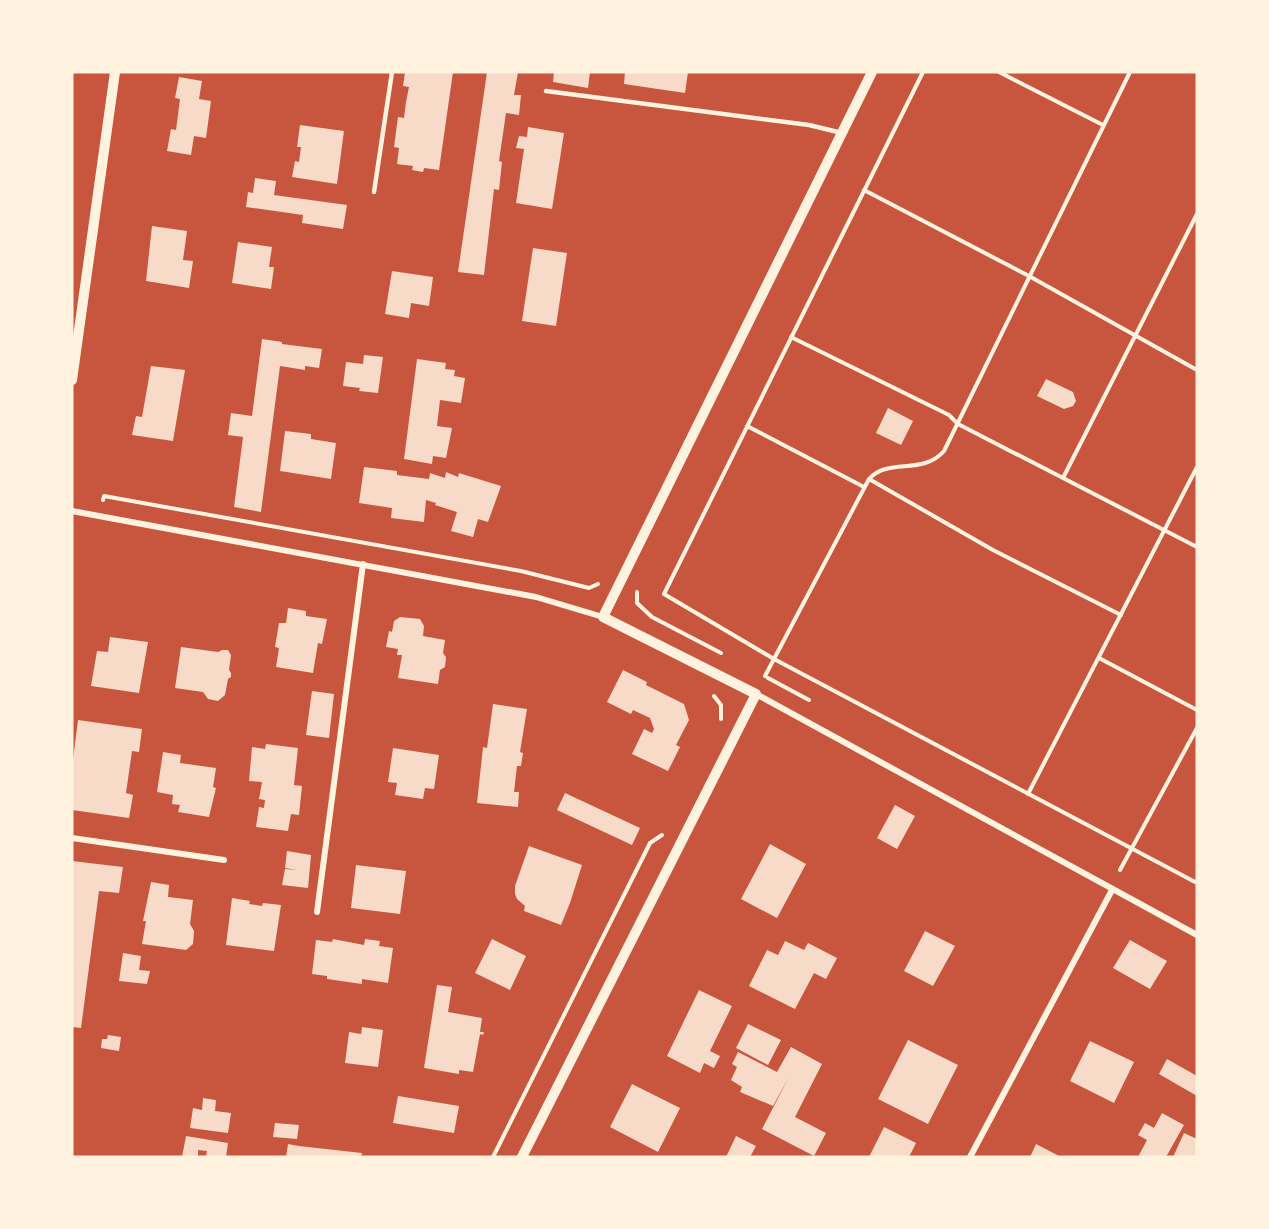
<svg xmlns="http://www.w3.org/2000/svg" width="1269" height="1229" viewBox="0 0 1269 1229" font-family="'Roboto Serif',serif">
<rect width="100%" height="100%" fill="#c8553d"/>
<path fill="#f7dbc8" d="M 405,72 L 453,72 L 439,170 L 424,168 L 423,172 L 412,170 L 413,166 L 397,164 L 399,148 L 394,147 L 398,117 L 404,118 L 406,102 L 409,87 L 403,86 Z
M 487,72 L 518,72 L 514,95 L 521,95 L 519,115 L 506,113 L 499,161 L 502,162 L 499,190 L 494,189 L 484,275 L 458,272 Z
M 554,72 L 590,72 L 588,88 L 553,82 Z
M 625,72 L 688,72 L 685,93 L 624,84 Z
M 179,77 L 202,81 L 199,99 L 211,101 L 206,138 L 194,136 L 191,155 L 167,151 L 171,129 L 176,130 L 180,99 L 175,98 Z
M 300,125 L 344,131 L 337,184 L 292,177 L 295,161 L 299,162 L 301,147 L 297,147 Z
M 528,127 L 564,133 L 552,209 L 516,203 L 524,149 L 516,148 L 519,136 L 527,137 Z
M 255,178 L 276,181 L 274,195 L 347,205 L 343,229 L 302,223 L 303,215 L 246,207 L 248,192 L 253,193 Z
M 152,226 L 187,231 L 183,260 L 193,261 L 189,288 L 146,281 Z
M 238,242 L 272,247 L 269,267 L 274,267 L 271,289 L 232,283 Z
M 533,248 L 567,253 L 556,326 L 522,321 Z
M 392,271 L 433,277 L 429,306 L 411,303 L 409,318 L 385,314 Z
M 262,339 L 282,342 L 282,344 L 322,349 L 319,368 L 305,366 L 305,370 L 280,366 L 261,512 L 234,507 L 243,437 L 228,435 L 231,413 L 252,416 Z
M 364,355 L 383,357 L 378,393 L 359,391 L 360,388 L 343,386 L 346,362 L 363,364 Z
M 417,359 L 446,363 L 445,369 L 455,370 L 454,376 L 465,378 L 461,403 L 440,400 L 437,426 L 452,428 L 446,458 L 433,456 L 432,464 L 404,459 Z
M 151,366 L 185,370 L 173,441 L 132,435 L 136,416 L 142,417 Z
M 1046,379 L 1073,392 L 1076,401 L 1073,406 L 1064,409 L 1037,396 Z
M 888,408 L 913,421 L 901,445 L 876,433 Z
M 285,431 L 311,434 L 311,439 L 336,443 L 331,479 L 280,471 Z
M 364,467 L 397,471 L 397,475 L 429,479 L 430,473 L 445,478 L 446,472 L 458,477 L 459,473 L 501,486 L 488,522 L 478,519 L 473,537 L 451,531 L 457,512 L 435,505 L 436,503 L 426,500 L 424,522 L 391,518 L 392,508 L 359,503 Z
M 288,608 L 306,611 L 306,616 L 327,619 L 322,644 L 318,643 L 313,673 L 276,667 L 279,648 L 275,647 L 279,623 L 286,623 Z
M 400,617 L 420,619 L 424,626 L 423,636 L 445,640 L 443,653 L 446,657 L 445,667 L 440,670 L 438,684 L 398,678 L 402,655 L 397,655 L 398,649 L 386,647 L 389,631 L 392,632 L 394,621 Z
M 110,637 L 148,642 L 139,693 L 91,686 L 97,651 L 108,652 Z
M 181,647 L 218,652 L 222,650 L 228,650 L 231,655 L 229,670 L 231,673 L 231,677 L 228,679 L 225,695 L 218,701 L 208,699 L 203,692 L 175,688 Z
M 623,670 L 647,682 L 646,685 L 684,704 L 689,720 L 676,745 L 680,747 L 668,771 L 632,754 L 644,729 L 652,733 L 654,729 L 650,718 L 633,710 L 631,714 L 607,702 Z
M 312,691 L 334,694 L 329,738 L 306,735 Z
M 493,704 L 527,709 L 520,752 L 523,753 L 521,766 L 517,766 L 514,792 L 519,792 L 518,807 L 477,803 L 483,747 L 487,748 Z
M 78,720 L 142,729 L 139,752 L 132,751 L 126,793 L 133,795 L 129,818 L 72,810 L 72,767 Z
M 266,744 L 298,748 L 294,785 L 302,786 L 299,815 L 291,814 L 288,831 L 256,827 L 259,807 L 264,808 L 265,800 L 259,799 L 262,782 L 249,781 L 252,747 L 265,749 Z
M 393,748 L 439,755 L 434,789 L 425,788 L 423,799 L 395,795 L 397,783 L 388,782 Z
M 163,752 L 181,755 L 180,763 L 216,768 L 213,787 L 216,788 L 209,817 L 178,812 L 180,805 L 172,804 L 173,795 L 157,792 Z
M 565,793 L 640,828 L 632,845 L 557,810 Z
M 895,805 L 915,816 L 897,849 L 877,838 Z
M 770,844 L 806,864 L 777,918 L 741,899 Z
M 529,846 L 582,865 L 570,903 L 561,925 L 524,911 L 525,906 L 517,899 L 515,894 L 515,886 Z
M 287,851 L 311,855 L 308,888 L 282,885 L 285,869 L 297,870 L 285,868 Z
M 72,861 L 123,867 L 119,893 L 99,891 L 81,1028 L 72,1027 Z
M 356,865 L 406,871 L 400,914 L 351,908 Z
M 151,882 L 169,885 L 168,897 L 193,900 L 190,924 L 194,931 L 193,944 L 186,950 L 142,944 L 146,921 L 143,921 Z
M 232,898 L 250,901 L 249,904 L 262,906 L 263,903 L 281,905 L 274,951 L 226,945 Z
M 925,931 L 955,946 L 933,986 L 904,971 Z
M 333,939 L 364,945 L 365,939 L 380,941 L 379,946 L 393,948 L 388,983 L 362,979 L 362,984 L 327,979 L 327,976 L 312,974 L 316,940 L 332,942 Z
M 492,939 L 526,956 L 510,990 L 475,973 Z
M 1130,940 L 1167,961 L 1150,989 L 1113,968 Z
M 785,941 L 804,950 L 808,943 L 837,958 L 826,979 L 814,973 L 795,1009 L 749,986 L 767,950 L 778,955 Z
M 123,953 L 141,956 L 139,970 L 150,971 L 147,984 L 119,981 Z
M 437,985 L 452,987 L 448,1012 L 482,1018 L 480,1032 L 484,1032 L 483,1035 L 480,1034 L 473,1072 L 459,1070 L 459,1074 L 424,1068 Z
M 699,990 L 732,1006 L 710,1051 L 720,1056 L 714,1068 L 704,1063 L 700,1073 L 667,1056 Z
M 748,1024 L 781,1040 L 768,1065 L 736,1048 Z
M 362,1027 L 383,1030 L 378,1067 L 345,1063 L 349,1032 L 361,1034 Z
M 108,1035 L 121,1037 L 119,1051 L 101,1048 L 102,1039 L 107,1039 Z
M 908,1040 L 958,1065 L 928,1124 L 878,1099 Z
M 1090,1041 L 1134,1062 L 1114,1103 L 1070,1081 Z
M 791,1047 L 822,1064 L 795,1117 L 826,1133 L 814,1156 L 762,1129 L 789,1077 L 773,1106 L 740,1092 L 742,1087 L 731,1080 L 737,1067 L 732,1064 L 738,1052 L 777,1072 Z
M 1167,1059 L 1197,1076 L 1197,1096 L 1159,1074 Z
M 632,1084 L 680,1108 L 658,1152 L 610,1127 Z
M 398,1096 L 459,1106 L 454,1133 L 393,1123 Z
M 203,1098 L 216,1100 L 215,1111 L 231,1113 L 228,1133 L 190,1128 L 193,1108 L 202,1110 Z
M 1162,1113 L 1184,1125 L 1166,1157 L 1138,1157 L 1147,1140 L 1138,1135 L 1145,1123 L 1154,1128 Z
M 275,1123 L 299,1125 L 297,1139 L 273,1137 Z
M 884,1127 L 916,1143 L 909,1157 L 869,1157 Z
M 1184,1133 L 1197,1139 L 1197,1157 L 1173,1157 Z
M 186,1136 L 228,1143 L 226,1157 L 206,1157 L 207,1151 L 198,1150 L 198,1157 L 182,1157 Z
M 736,1136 L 756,1146 L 750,1157 L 726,1157 Z
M 288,1144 L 299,1146 L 362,1153 L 361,1157 L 286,1157 Z
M 1036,1144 L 1061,1157 L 1030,1157 Z"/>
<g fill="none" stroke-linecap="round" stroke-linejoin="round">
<path stroke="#fff3e0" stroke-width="4" d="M 923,72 L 664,594 L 774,659 L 1197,883
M 999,72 L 1103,125
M 864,190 L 1029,276 L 1197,370
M 791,337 L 949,415 L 958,424 L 1197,547
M 747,426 L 864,487
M 1063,478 L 1197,214
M 869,479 L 993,550 L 1121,615
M 103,500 L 104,496 L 521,571 L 589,588 L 598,584
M 637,592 L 637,603 L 652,617 L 721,653
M 1099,658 L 1197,710
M 765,676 L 869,479 C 889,457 922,476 944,451 L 1130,72
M 768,678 L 809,700
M 714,696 L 721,705 L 721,719
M 1028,794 L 1197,467
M 1120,870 L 1197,728
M 493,1157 L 650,843 L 662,835"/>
<path stroke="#fff3e0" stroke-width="4.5" d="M 546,91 L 809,125 L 842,133
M 374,192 L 392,72"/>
<path stroke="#fff3e0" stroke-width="6" d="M 72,511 L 536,597 L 603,617
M 756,694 L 1197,935
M 72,838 L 224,860
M 317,912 L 363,564
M 970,1157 L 1112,890"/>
<path stroke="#fff3e0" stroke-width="10" d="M 72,380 L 115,72
M 522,1157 L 756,694 L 603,617 L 872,72"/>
</g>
<rect width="1269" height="1229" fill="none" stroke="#fff3e0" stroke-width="147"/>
</svg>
